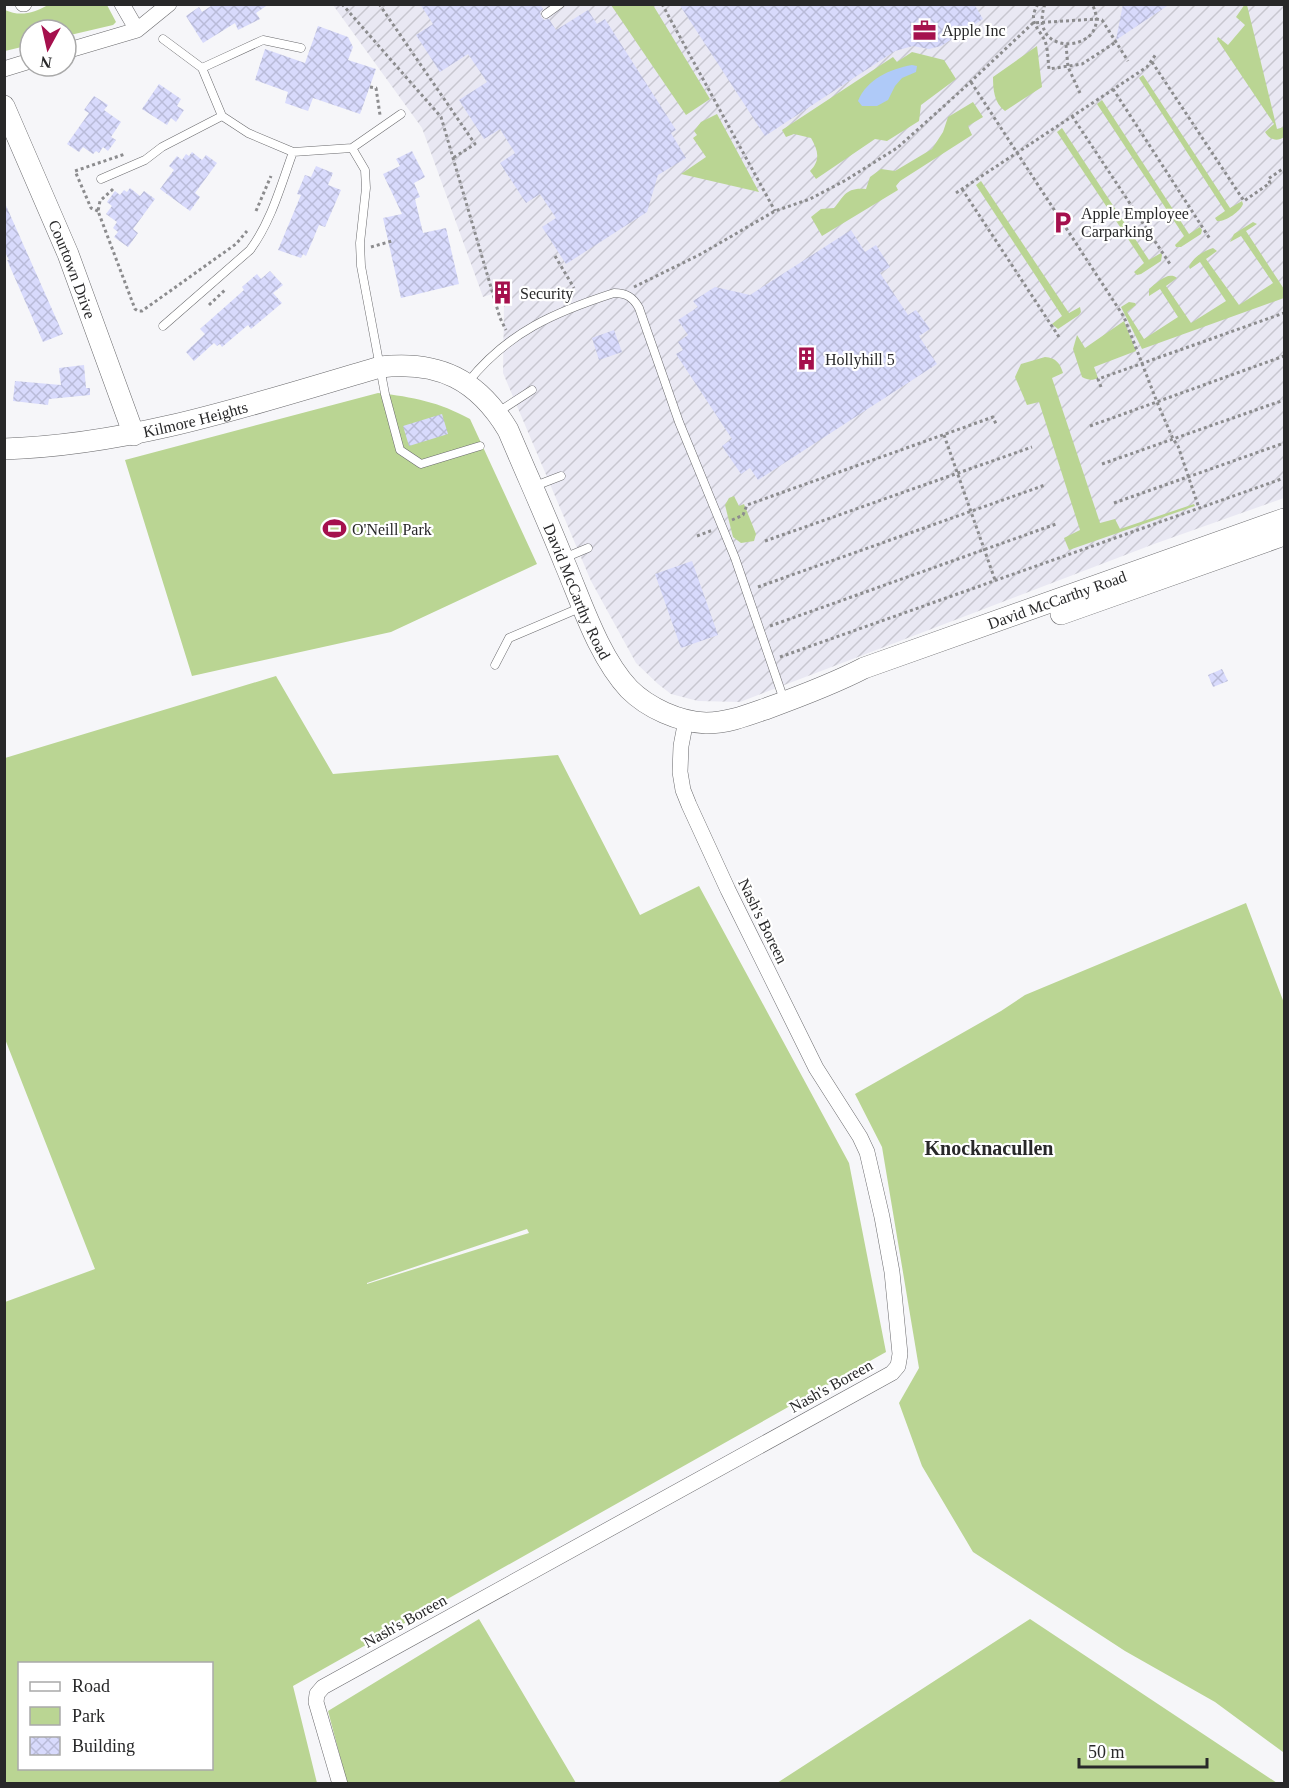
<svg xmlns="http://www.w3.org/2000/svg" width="1289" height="1788" viewBox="0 0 1289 1788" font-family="'Times New Roman',serif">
<defs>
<pattern id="industrial-furrows" width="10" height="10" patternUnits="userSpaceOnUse" patternTransform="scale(1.5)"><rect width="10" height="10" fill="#e9e8f3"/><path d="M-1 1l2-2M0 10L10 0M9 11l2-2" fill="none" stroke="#c8c7d0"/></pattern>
<pattern id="building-cross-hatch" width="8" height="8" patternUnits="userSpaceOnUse" patternTransform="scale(1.5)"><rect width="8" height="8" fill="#d8dafc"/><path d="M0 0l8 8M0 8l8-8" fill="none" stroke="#b9bbd8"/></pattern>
</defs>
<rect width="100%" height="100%" fill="#f6f6f9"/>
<path fill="url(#industrial-furrows)" d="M 333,5 L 1284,5 L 1284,498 L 1154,544 L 740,702 L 698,701 L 671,694 L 658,684 L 636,663 L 591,581 L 503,373 L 504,303 L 501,291 L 483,297 L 422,128 Z"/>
<path fill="#bad593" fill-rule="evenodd" d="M 1245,4 L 1247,5 L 1277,129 L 1284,127 L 1284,137 C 1277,142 1270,140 1265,132 L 1274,124 L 1217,39 L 1218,37 L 1228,45 L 1245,25 L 1236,17 Z
M 48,5 L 107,5 L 116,22 L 113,25 L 66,36 L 66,30 L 30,30 L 30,45 L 5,51 L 5,10 C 20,17 34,13 48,5 Z
M 611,5 L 653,5 L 710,99 L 686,115 Z
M 1037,46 L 1042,87 L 1005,111 C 994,103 993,89 993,77 Z
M 912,52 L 944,60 L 956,79 L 921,105 L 919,121 L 887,141 L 875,139 L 816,179 L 810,171 C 821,160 818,150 811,138 L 794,134 L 786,137 L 782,130 L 893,57 L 897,62 Z
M 1143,75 L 1230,208 L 1242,201 L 1243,204 C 1240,212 1225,222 1217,221 L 1215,218 L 1225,211 L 1139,78 Z
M 1102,100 L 1189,234 L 1200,227 L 1202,230 L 1201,234 L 1181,247 L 1176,247 L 1175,245 L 1184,236 L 1097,104 Z
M 973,102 L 983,117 L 968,126 L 972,135 L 900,181 L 896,186 L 898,190 L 822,236 L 811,217 L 821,209 L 834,208 C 844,197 845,187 866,189 L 870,177 L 881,169 L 895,171 L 932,149 L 943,132 L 948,117 Z
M 717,114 L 759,192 L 681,174 L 706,157 L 693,138 L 697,135 L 694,131 L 701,122 Z
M 1062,128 L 1149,260 L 1161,253 L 1162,255 L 1161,261 L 1141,274 L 1137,275 L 1134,272 L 1144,263 L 1057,132 Z
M 981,181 L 1069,313 L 1080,307 L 1081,312 L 1079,315 L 1058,329 L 1052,324 L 1062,316 L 976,185 Z
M 1253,222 L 1257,224 L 1246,231 L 1284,289 L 1284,298 L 1142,349 L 1121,307 L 1129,302 L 1135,303 L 1136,305 L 1127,312 L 1144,339 L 1178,317 L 1160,289 L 1149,296 L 1149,289 C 1157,283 1168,271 1177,278 L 1166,286 L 1191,323 L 1226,301 L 1200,262 L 1190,269 L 1189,267 C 1192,258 1205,250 1213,248 L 1217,251 L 1206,259 L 1239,305 L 1273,283 L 1241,236 L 1230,242 L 1234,234 Z
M 1124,321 L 1136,351 L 1094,367 L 1098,378 C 1092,381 1088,380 1082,377 L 1073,349 L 1077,335 L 1085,348 Z
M 1045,357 C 1056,358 1060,363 1063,373 L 1052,378 L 1100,523 L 1115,519 L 1120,529 L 1194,504 L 1195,506 L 1069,550 L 1064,538 L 1080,530 L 1039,402 L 1027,405 L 1015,377 L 1021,364 Z
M 378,393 C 413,397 439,402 470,419 L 537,564 L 391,632 L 192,676 L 125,460 Z
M 734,496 L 739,506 L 744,504 L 756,534 L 754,541 L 741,543 L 733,537 L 725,505 L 729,498 Z
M 276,676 L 333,774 L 558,755 L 640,915 L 699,886 L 849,1163 L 886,1352 L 293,1686 L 317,1783 L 5,1783 L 5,1302 L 95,1269 L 5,1039 L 5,758 ZM 527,1229 L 529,1233 L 367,1284 L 367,1283 ZM 20,1664 L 212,1664 L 212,1768 L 20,1768 Z
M 1246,903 L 1284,1003 L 1283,1752 L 1215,1702 L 1125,1651 L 973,1552 L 922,1466 L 899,1403 L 919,1368 L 882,1147 L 855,1094 L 1001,1011 L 1025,995 Z
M 479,1619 L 576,1783 L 347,1783 L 328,1711 Z
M 1030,1619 L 1277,1783 L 777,1783 Z"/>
<path fill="#afcaf8" d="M 912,65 L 917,66 L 916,72 L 902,78 L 895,86 L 888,100 L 877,106 L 862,106 L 858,101 C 867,79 890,69 912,65 Z"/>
<path fill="url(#building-cross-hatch)" d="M 214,4 L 269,4 L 256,13 L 260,19 L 238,30 L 235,23 L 203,43 L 186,16 L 199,7 L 202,12 Z
M 420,4 L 540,4 L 543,9 L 540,12 L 541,17 L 544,20 L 549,19 L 556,30 L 588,10 L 597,24 L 605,19 L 676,130 L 671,133 L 686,158 L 658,175 L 647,212 L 566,264 L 542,227 L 556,218 L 540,194 L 526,203 L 500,163 L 515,153 L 500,129 L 484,139 L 459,100 L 487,82 L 468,54 L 440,72 L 416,35 L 433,24 Z
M 679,4 L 974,4 L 983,19 L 941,46 L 929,49 L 913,46 L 895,51 L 765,136 Z
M 1123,4 L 1170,4 L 1116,40 Z
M 318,26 L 348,37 L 353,47 L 348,60 L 376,69 L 360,114 L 313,98 L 308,111 L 285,103 L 288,92 L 255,80 L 265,49 L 305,63 Z
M 159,84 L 181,99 L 177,106 L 184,110 L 176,122 L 171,118 L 167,125 L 142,109 Z
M 94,96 L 108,105 L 104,110 L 121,122 L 111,137 L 116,140 L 108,151 L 103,147 L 99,153 L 96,151 L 93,154 L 83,147 L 79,152 L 67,144 L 89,113 L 84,110 Z
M 412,151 L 425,177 L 414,183 L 420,197 L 415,199 L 423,233 L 446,228 L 459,284 L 401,298 L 383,218 L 402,214 L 383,174 L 400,166 L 396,159 Z
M 192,152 L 202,160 L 206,155 L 217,163 L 195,193 L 200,197 L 190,211 L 160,189 L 174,170 L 169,166 L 177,156 L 182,160 L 186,154 L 189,156 Z
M 316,166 L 333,173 L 328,185 L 341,190 L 325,227 L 319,225 L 306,256 L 303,254 L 301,258 L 278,250 L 301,195 L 297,194 L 305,175 L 311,177 Z
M 130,188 L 140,196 L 144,191 L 155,199 L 133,229 L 138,233 L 128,247 L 114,237 L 118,232 L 113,228 L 117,222 L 106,214 L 112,206 L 107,202 L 115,191 L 120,195 L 124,190 L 127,192 Z
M 4,201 L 63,334 L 43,342 L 7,260 L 9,260 L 4,250 Z
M 851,230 L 865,252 L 876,245 L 890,267 L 880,273 L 908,315 L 916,310 L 930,329 L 919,336 L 937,364 L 758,480 L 750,468 L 741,474 L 722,446 L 732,439 L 676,354 L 683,350 L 678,342 L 688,335 L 678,320 L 698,307 L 693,301 L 715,287 L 750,295 Z
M 270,271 L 283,285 L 273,293 L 282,303 L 251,329 L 248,325 L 222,347 L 220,344 L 217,346 L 214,343 L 194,361 L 186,352 L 205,334 L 200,329 L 244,290 L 242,287 L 257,274 L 261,279 Z
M 507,283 L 512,298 L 498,304 L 492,288 Z
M 614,330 L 622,352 L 599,360 L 592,338 Z
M 84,365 L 86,388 L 90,388 L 90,395 L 49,399 L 48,405 L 13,401 L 15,381 L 61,385 L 59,368 Z
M 442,414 L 448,434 L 409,446 L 403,426 Z
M 692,561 L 718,635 L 681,648 L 655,574 Z
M 1222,669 L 1228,681 L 1213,687 L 1208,675 Z"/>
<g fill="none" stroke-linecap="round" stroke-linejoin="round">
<defs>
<path id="lane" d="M 546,14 L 560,4
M 163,39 L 202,68
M 301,48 L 263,40 L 202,68 L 222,116 L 248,133 L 293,152 L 352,148 L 401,114
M 352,148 L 365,170 L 366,188 L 360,243 L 361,266 L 385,394 L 400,450 L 421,464 L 480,446
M 101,179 L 145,160 L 162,147 L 222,116
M 163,326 L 250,250 C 271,222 281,185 293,152
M 468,382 C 508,332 555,312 614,293 C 626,293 633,297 639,308 L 679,422 L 735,558 L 784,700
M 498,412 L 532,390
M 535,486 L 561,476
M 564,558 L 588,548
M 495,665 L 509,638 L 582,607"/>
<path id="street" d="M 23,4 L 24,4
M 122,4 L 137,30
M 66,51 L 137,30 L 169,4
M 4,69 L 30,61
M 340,1784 L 316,1702 L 317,1694 L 323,1687 L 892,1373 L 898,1366 L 900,1354 L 892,1272 L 882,1217 L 867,1152 L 860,1137 L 816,1068 L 728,890 L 689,805 L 683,790 L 680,772 L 681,746 L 686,720"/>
<g id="secondary">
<path id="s1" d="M 4,106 L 68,254 L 134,435"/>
<path id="s2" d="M 4,449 C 134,445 257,403 380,367 C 439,360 478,380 508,430 C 527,475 547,519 565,564 C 582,604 599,657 629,689 C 648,708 679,722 706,723 C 728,723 748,715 768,708 C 801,696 833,684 864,668 L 1284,519"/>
<path d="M 1061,614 L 1284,535"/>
</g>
</defs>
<use href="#lane" stroke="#6a6a6d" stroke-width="9"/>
<use href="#street" stroke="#6a6a6d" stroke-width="16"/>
<use href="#secondary" stroke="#6a6a6d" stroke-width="22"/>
<path stroke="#8c8c8e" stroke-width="3" stroke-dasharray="3 3" stroke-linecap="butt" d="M 342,4 L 441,117 L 500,318 L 506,330
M 379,4 L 475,144 L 453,158
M 662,4 L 775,211
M 1038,4 C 1026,24 1041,28 1046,44 C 1048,52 1048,61 1049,69 L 1082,64 L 1116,42
M 1045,4 C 1025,62 1117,52 1092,4
M 1066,45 L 1068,67 L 1080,93
M 1152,62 L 1244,201 L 1270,183 L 1268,179 L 1284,168
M 971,82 L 1124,317 L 1157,402 L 1173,439 L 1178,446 L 1199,508
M 370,87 L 376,88 L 380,115
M 1113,89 L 1210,239
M 1072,116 L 1170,264
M 113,189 L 100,201 L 98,211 L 135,309 L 138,311 L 142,311 L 236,244 L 247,231
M 962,189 L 1059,337
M 956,193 L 1147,67 L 1156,54
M 98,211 L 91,208 L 75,171 L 125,154
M 256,211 L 271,176
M 371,247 L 392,241
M 555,256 L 574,288
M 634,287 L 699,255 L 775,211 L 810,199 L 846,180 L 897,148 L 964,88 L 1033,23 L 1096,19 L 1102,20 L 1128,61
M 209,305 L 226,289
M 1101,387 L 1098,379 L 1284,313
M 1090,426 L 1284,356
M 944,435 L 995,580
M 1102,464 L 1284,400
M 1114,503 L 1284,443
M 732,520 L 743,515 L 747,505 L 993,417 L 996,424
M 697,536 L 713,530
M 765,541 L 1032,447
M 758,587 L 1045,485
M 770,626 L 1056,524
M 780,657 L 1284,478"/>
<use href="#lane" stroke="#fff" stroke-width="8"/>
<use href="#street" stroke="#fff" stroke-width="15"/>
<use href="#secondary" stroke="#fff" stroke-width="21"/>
</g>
<defs>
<symbol id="office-bare" viewBox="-9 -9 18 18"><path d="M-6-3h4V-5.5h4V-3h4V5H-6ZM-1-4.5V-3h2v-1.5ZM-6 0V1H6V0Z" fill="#a5104d" stroke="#fff" stroke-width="2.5" paint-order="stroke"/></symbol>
<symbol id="parking-bare" viewBox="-9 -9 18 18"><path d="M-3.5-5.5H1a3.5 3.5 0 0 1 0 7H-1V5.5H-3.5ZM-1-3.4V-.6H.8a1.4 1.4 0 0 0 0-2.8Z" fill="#a5104d" stroke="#fff" stroke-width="2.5" paint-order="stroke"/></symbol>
<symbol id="building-bare" viewBox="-9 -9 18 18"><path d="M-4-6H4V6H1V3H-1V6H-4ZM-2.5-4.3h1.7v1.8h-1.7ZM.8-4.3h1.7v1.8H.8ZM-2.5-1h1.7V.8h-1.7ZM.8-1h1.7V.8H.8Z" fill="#a5104d" stroke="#fff" stroke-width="2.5" paint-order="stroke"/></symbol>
<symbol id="stadium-bare" viewBox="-9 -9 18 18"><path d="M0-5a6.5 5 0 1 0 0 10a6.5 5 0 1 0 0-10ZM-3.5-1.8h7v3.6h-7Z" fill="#a5104d" stroke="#fff" stroke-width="2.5" paint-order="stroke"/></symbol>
</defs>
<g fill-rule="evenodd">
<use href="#office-bare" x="908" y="14" width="33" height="33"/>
<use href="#parking-bare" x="1046" y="206" width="33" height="33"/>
<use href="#building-bare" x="486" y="276" width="33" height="33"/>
<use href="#building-bare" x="790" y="342" width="33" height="33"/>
<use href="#stadium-bare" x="318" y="512" width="33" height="33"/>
</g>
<g text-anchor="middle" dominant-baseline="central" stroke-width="4.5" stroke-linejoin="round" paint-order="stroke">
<g font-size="16" fill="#282829" stroke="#fff" text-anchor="start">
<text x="942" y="30">Apple Inc</text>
<text x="1081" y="213">Apple Employee<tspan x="1081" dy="18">Carparking</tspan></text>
<text x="520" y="293">Security</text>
<text x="825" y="359">Hollyhill 5</text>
<text x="352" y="529">O'Neill Park</text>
</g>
<g font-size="16" fill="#282829" stroke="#fff">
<text stroke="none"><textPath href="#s1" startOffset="177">Courtown Drive</textPath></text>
<text stroke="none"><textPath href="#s2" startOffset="194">Kilmore Heights</textPath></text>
<text stroke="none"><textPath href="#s2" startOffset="714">David McCarthy Road</textPath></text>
<text stroke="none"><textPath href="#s2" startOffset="1284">David McCarthy Road</textPath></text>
<text transform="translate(763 921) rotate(64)">Nash's Boreen</text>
<text transform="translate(831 1386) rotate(-29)">Nash's Boreen</text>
<text transform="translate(405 1621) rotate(-29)">Nash's Boreen</text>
</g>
<g font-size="20" font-weight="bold" fill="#282829" stroke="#fff">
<text x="989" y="1148">Knocknacullen</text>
</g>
</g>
<rect width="1289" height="1788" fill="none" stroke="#282829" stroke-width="12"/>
<rect x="18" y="1662" width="195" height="108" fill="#ffffff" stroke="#a9a9a9" stroke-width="1.5"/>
<rect x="30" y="1682" width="30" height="9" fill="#ffffff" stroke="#a9a9a9" stroke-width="1.5"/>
<text x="72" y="1692" font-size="18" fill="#282829">Road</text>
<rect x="30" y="1707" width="30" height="18" fill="#bad593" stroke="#a9a9a9" stroke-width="1.5"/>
<text x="72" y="1722" font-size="18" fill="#282829">Park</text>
<rect x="30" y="1737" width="30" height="18" fill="url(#building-cross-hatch)" stroke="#a9a9a9" stroke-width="1.5"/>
<text x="72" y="1752" font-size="18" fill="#282829">Building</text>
<g transform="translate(48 48) rotate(188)"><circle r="28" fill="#ffffff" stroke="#a9a9a9" stroke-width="1.5"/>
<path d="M0-4.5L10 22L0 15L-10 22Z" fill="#a5104d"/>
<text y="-9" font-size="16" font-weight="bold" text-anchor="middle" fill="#282829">N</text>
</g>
<path d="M1079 1758v9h128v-9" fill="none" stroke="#282829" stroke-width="3"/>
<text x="1088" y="1758" font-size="18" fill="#282829" stroke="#ffffff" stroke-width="4.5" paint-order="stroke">50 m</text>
</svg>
